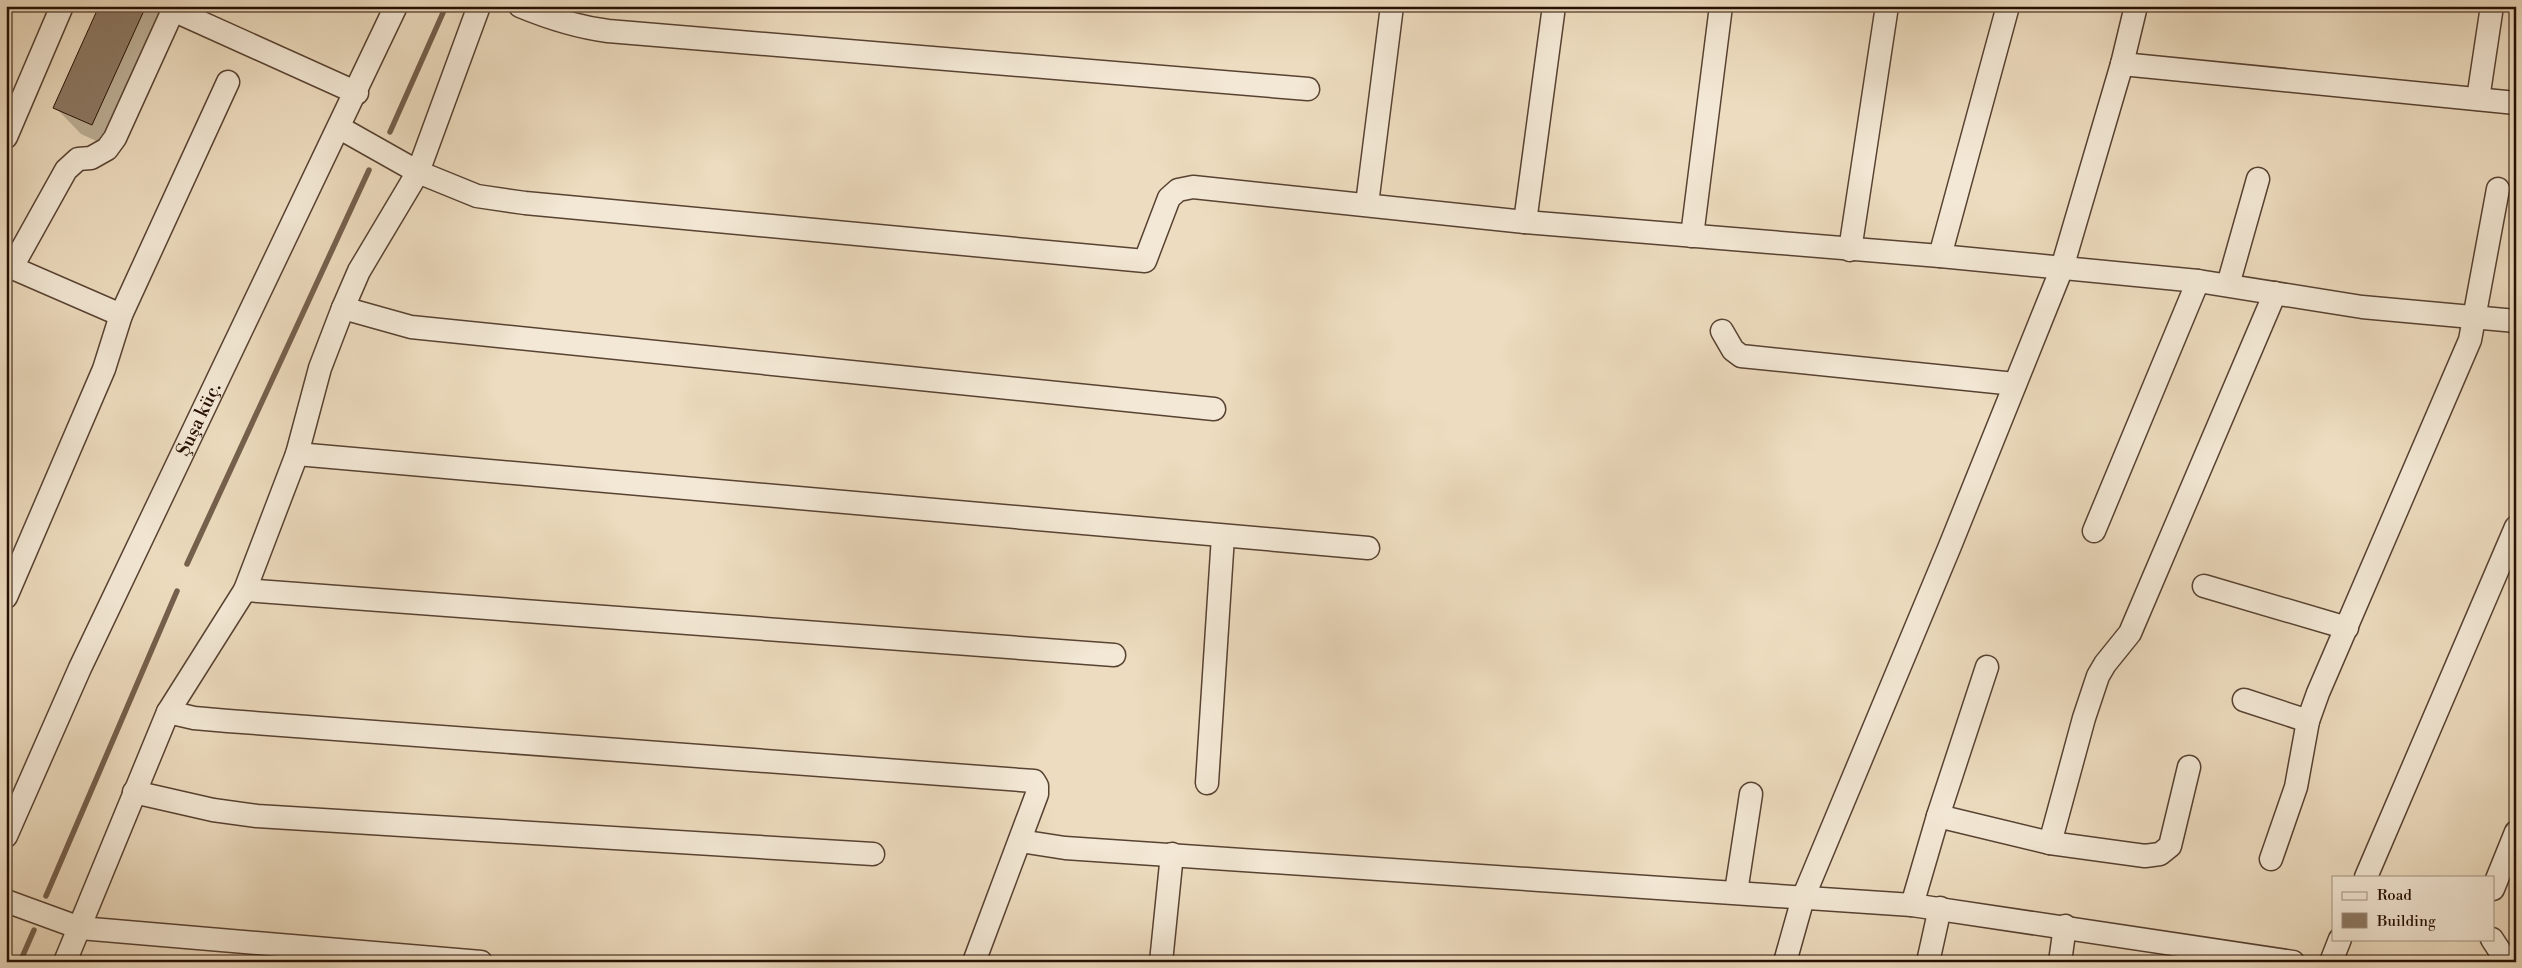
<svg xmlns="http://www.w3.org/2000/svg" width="2522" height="968" viewBox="0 0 2522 968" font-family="'Libre Bodoni',serif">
<rect width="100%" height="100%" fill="#eddcbf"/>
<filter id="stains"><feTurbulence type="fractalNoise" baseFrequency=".004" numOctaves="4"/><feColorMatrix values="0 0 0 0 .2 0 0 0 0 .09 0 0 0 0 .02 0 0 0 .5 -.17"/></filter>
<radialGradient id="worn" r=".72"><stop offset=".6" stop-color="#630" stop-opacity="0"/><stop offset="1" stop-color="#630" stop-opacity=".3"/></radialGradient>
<path fill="#0003" d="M 100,6 L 184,6 L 119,151 L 81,134 L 55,107 Z"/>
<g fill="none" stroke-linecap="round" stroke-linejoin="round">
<path stroke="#75604d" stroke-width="5.5" d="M 390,132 L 446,6
M 187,564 L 369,170
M 46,896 L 177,591
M 20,962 L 34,930"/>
</g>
<path fill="#8d7a65" stroke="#260f03" d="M 99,6 L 146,6 L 92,125 L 53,108 Z"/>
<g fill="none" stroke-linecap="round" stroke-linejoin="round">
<defs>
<g id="minor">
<path d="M 520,6 C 549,18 577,27 608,31 L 1308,89"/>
<path d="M 173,10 L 357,93"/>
<path d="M 2122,64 L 2516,103"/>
<path d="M 2478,99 L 2492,6"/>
<path d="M 340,128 L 418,172 L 477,196 L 525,203 L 1145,261 L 1169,198 L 1178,190 L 1193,187 L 1525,222 L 1940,256 L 2198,281 L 2362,307 L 2516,321"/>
<path d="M 6,137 L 62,6"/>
<path d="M 1367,204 L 1392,6"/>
<path d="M 1525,222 L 1554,6"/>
<path d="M 1692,236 L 1721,6"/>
<path d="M 1850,250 L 1887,6"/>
<path d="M 1940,256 L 2008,6"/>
<path d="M 6,265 L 121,315"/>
<path d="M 12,267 L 66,170 L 78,159 L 91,158 L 107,149 L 115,138 L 175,6"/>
<path d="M 2228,285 L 2258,179"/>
<path d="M 343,308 L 411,327 L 1214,409"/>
<path d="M 1722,331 L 1733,350 L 1741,356 L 2015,384"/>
<path d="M 297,454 L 1368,548"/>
<path d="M 2094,531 L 2198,281"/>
<path d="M 2204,586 L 2347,628"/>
<path d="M 245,590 L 1114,655"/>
<path d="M 6,597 L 104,369 L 121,315 L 228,82"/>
<path d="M 2244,700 L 2308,721"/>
<path d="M 168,712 L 194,718 L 228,721 L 1034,781 L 1037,786 L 1037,794 L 974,962"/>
<path d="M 1207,783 L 1223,536"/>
<path d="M 134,792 L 213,810 L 257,816 L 873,854"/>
<path d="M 1938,816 L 1987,667"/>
<path id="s1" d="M 6,836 L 80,668 L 396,6"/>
<path d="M 1020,841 L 1065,848 L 1912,905 L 2293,962"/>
<path d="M 2050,843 L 2145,856 L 2160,854 L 2170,846 L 2189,767"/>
<path d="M 2271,859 L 2296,787 L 2308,721 L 2318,693 L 2470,340 L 2498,189"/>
<path d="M 2366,877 L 2516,527"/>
<path d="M 2493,889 L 2516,832"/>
<path d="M 1736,892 L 1751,794"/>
<path d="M 6,901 L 80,928 L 481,962"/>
<path d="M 1912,905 L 1938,816 L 2050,843 L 2084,718 L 2098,676 L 2105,664 L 2130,633 L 2275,293"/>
<path d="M 2492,939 L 2507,962"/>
<path d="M 65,962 L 168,712 L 245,590 L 297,454 L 320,368 L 343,308 L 359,271 L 418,172 L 479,6"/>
<path d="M 1161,962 L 1172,854"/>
<path d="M 1785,962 L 1803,898 L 1950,546 L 2062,268 L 2122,64 L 2136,6"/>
<path d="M 1928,962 L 1940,908"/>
<path d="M 2060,962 L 2065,926"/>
<path d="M 2331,962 L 2340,939"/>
</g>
</defs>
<use href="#minor" stroke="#584232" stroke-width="25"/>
<use href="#minor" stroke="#f3e8d5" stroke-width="22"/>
</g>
<g text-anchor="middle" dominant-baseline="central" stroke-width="4" stroke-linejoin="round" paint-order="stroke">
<g font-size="19" fill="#260f03" stroke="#f3e8d5">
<text stroke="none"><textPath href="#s1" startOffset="459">Şuşa küç.</textPath></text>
</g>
</g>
<rect width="2522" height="968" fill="none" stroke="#eddcbf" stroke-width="25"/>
<rect x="8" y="8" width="2507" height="953" fill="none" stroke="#260f03" stroke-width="2.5"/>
<rect x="12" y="12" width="2497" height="943" fill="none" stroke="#260f03"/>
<rect x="2332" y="876" width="162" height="65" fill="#f3e8d5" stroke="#a19181"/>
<rect x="2342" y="892" width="25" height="8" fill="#f3e8d5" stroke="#a19181"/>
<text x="2377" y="900" font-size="15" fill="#260f03">Road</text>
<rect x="2342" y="913" width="25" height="15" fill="#8d7a65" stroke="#a19181"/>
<text x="2377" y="926" font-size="15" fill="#260f03">Building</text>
<rect width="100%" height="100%" filter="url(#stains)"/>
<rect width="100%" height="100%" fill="url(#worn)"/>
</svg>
